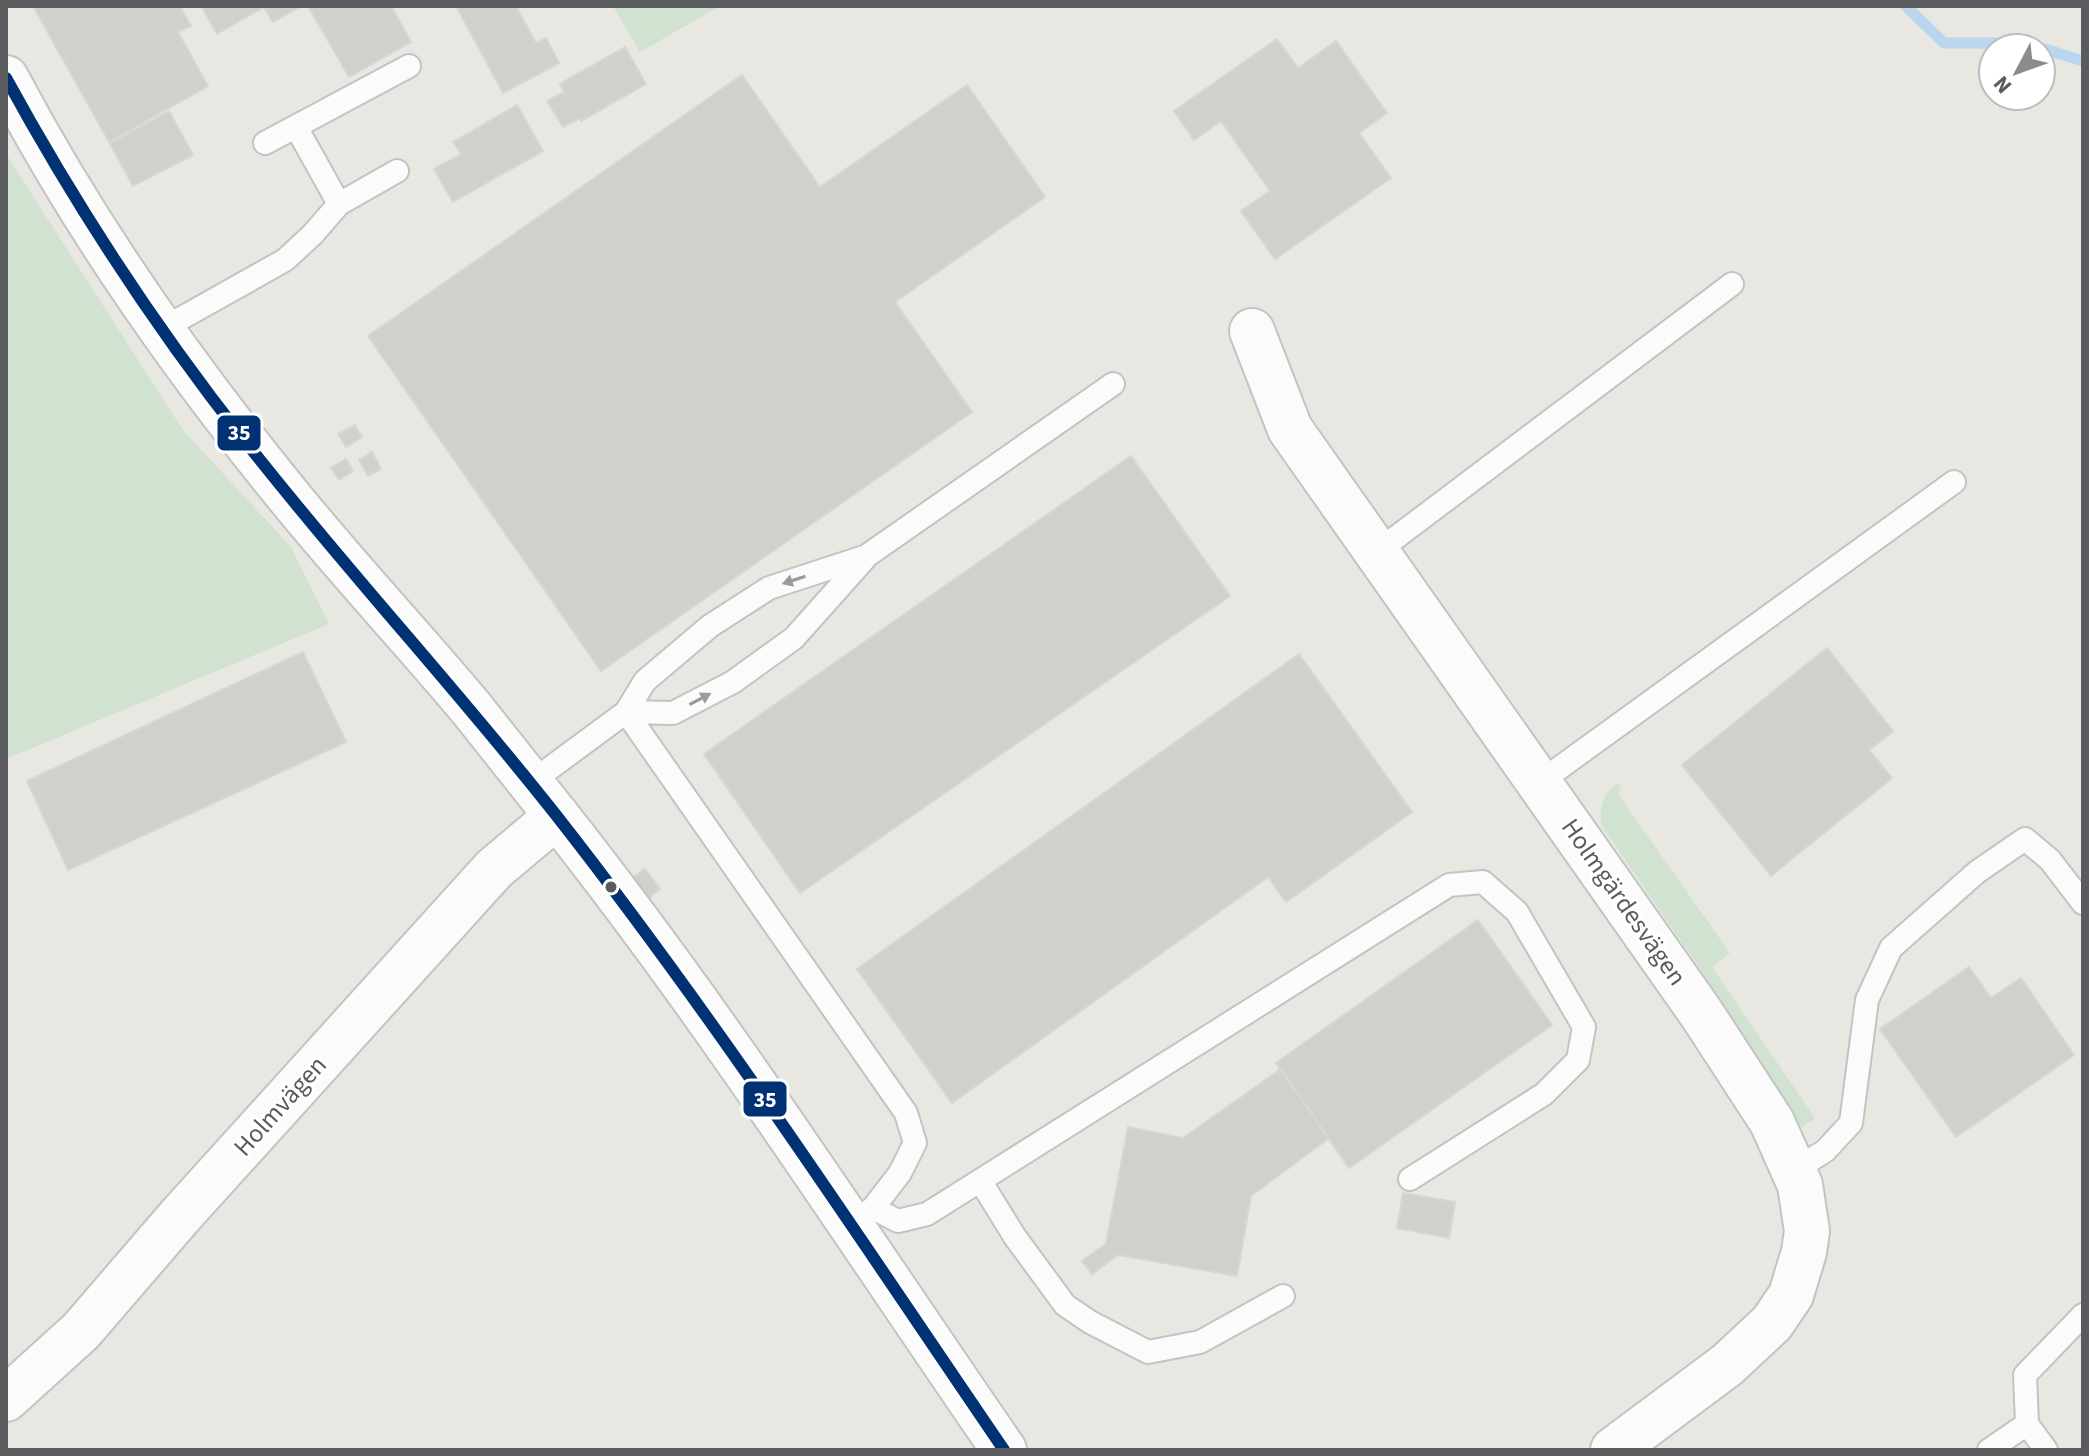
<svg xmlns="http://www.w3.org/2000/svg" width="2089" height="1456" viewBox="0 0 2089 1456" font-family="'Source Sans 3',sans-serif">
<rect width="100%" height="100%" fill="#e8e7e2"/>
<path fill="#d1e3d0" d="M 613,6 L 720,6 L 640,52 Z
M 6,154 L 183,430 L 291,547 L 329,624 L 6,759 Z
M 1616,784 L 1621,785 L 1618,794 L 1730,953 L 1712,967 L 1815,1118 L 1802,1128 L 1700,969 L 1602,826 C 1598,811 1603,793 1616,784 Z"/>
<g fill="none" stroke-linecap="round" stroke-linejoin="round">
<path stroke="#bad6ee" stroke-width="11" d="M 1906,6 L 1944,43 L 2026,43 L 2083,61"/>
</g>
<path fill="#d1d0cd" stroke="#d7d6d2" stroke-width="2" d="M 33,6 L 180,6 L 191,26 L 178,32 L 208,86 L 109,142 Z
M 201,6 L 301,6 L 273,22 L 264,7 L 217,34 Z
M 308,6 L 391,6 L 411,42 L 349,77 Z
M 456,6 L 516,6 L 536,43 L 546,38 L 559,63 L 503,93 Z
M 1277,39 L 1298,68 L 1336,41 L 1387,113 L 1359,133 L 1391,178 L 1275,259 L 1241,211 L 1270,191 L 1221,121 L 1194,140 L 1174,111 Z
M 625,47 L 646,84 L 581,121 L 580,118 L 563,127 L 547,101 L 564,92 L 560,84 Z
M 742,75 L 820,187 L 967,85 L 1045,197 L 895,302 L 972,412 L 601,671 L 368,336 Z
M 517,105 L 543,151 L 453,202 L 434,169 L 461,154 L 453,142 Z
M 169,111 L 193,155 L 133,186 L 110,144 Z
M 355,425 L 362,437 L 346,447 L 338,434 Z
M 372,452 L 381,469 L 368,476 L 359,460 Z
M 1131,456 L 1230,596 L 800,893 L 704,754 Z
M 346,459 L 353,471 L 339,480 L 331,468 Z
M 1827,648 L 1893,731 L 1869,750 L 1892,778 L 1771,876 L 1682,765 Z
M 303,652 L 346,742 L 68,870 L 27,781 Z
M 1299,654 L 1412,812 L 1286,902 L 1268,877 L 952,1103 L 857,969 Z
M 645,869 L 660,889 L 646,900 L 631,879 Z
M 1478,920 L 1552,1025 L 1349,1168 L 1276,1063 Z
M 1969,967 L 1991,998 L 2021,978 L 2074,1055 L 1956,1137 L 1880,1029 Z
M 1281,1069 L 1329,1138 L 1251,1196 L 1237,1276 L 1118,1255 L 1092,1274 L 1082,1261 L 1106,1244 L 1128,1127 L 1183,1138 Z
M 1403,1193 L 1455,1202 L 1449,1238 L 1397,1228 Z"/>
<g fill="none" stroke-linecap="round" stroke-linejoin="round">
<defs>
<path id="service" d="M 296,127 L 339,204
M 265,143 L 409,66
M 162,329 L 285,260 L 313,234 L 339,204 L 397,171
M 1378,551 L 1732,284
M 626,712 L 673,713 L 733,682 L 794,638 L 868,555 L 1113,384
M 626,712 L 645,681 L 710,626 L 769,588 L 867,556
M 1540,782 L 1954,482
M 530,783 L 626,712 L 906,1113 L 915,1143 L 900,1173 L 873,1208
M 1794,1170 L 1825,1151 L 1851,1123 L 1867,1000 L 1891,948 L 1977,872 L 2025,839 L 2050,860 L 2083,903
M 981,1182 L 1015,1237 L 1065,1305 L 1090,1322 L 1148,1352 L 1200,1342 L 1283,1296
M 851,1224 L 873,1208 L 898,1221 L 927,1214 L 1449,885 L 1483,882 L 1517,912 L 1584,1027 L 1578,1060 L 1544,1094 L 1410,1179
M 1989,1450 L 2027,1424
M 2046,1450 L 2027,1424 L 2025,1375 L 2083,1315"/>
<path id="minor" d="M 1252,331 L 1290,429 L 1701,1013 L 1772,1122 L 1800,1185 L 1807,1231 L 1804,1252 L 1791,1295 L 1772,1323 L 1727,1365 L 1613,1450
M 6,1399 L 81,1331 L 180,1216 L 494,869 L 557,816"/>
<path id="tertiary" d="M 6,78 C 83,224 178,360 282,488 C 343,564 409,634 471,708 C 500,744 528,780 556,815 C 717,1018 857,1237 1004,1450"/>
</defs>
<use href="#service" stroke="#c4c3c3" stroke-width="26"/>
<use href="#minor" stroke="#c4c3c3" stroke-width="48"/>
<use href="#tertiary" stroke="#c4c3c3" stroke-width="48"/>
<use href="#service" stroke="#fcfbfb" stroke-width="22"/>
<use href="#minor" stroke="#fcfbfb" stroke-width="44"/>
<use href="#tertiary" stroke="#fcfbfb" stroke-width="44"/>
<defs>
<path id="bus-1" d="M 6,78 C 76,206 155,327 245,441 C 345,569 456,688 556,815 C 716,1019 858,1236 1004,1450"/>
</defs>
<use href="#bus-1" stroke="#fff" stroke-width="18"/>
<use href="#bus-1" stroke="#003273" stroke-width="12"/>
</g>
<defs><path id="oneway-solid" d="M-6-.8H1V-3.2L6.5 0L1 3.2V.8H-6Z" transform="scale(2)"/></defs>
<g fill="#9a9b9d">
<use href="#oneway-solid" transform="translate(794 580) rotate(162)"/>
<use href="#oneway-solid" transform="translate(700 699) rotate(-28)"/>
</g>
<circle fill="#595b5f" stroke="#fff" stroke-width="3" cx="611" cy="887" r="7"/>
<g text-anchor="middle" dominant-baseline="central" stroke-width="6" stroke-linejoin="round" paint-order="stroke">
<g font-size="26" fill="#595b5f" stroke="#fff">
<text transform="translate(1624 902) rotate(55)">Holmgärdesvägen</text>
<text transform="translate(280 1106) rotate(-48)">Holmvägen</text>
</g>
</g>
<g stroke="#fff" stroke-width="3">
<rect x="216" y="414" width="46" height="38" rx="8" fill="#003273"/>
<rect x="742" y="1080" width="46" height="38" rx="8" fill="#003273"/>
</g>
<g font-size="22" text-anchor="middle" font-weight="bold" fill="#fff">
<text x="239" y="440">35</text>
<text x="765" y="1107">35</text>
</g>
<rect width="2089" height="1456" fill="none" stroke="#595b5f" stroke-width="16"/>
<g transform="translate(2017 72) rotate(229)"><circle r="38" fill="#ffffff" stroke="#bdbdbf" stroke-width="2"/>
<path d="M0-6L14 30L0 20L-14 30Z" fill="#8b8c8d"/>
<text y="-12" font-size="22" font-weight="bold" text-anchor="middle" fill="#595b5f">N</text>
</g>
</svg>
